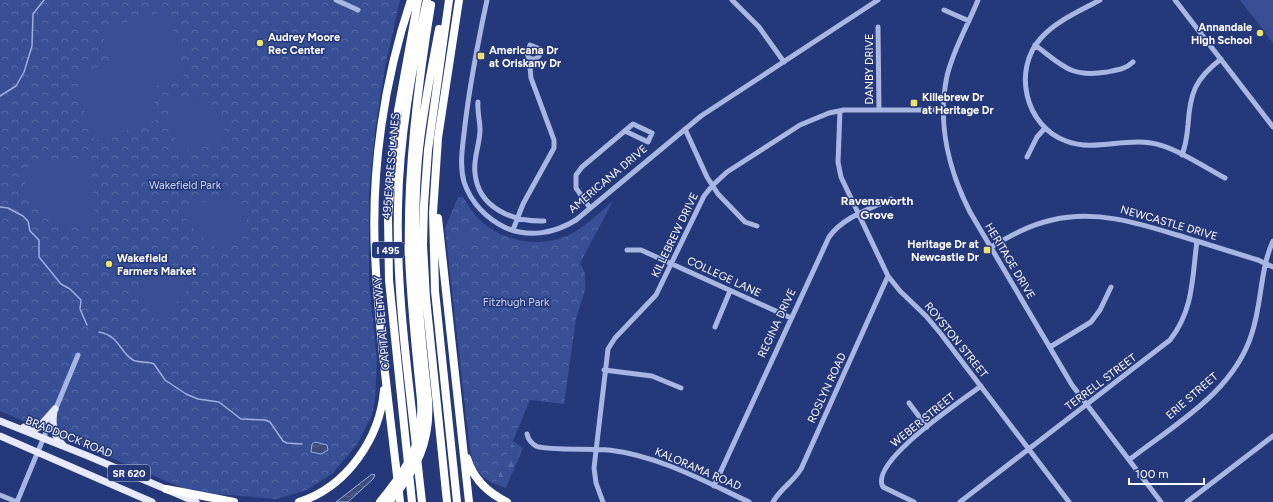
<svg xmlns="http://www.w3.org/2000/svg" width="1273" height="502" viewBox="0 0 1273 502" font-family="Figtree,sans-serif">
<defs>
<pattern id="forest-firs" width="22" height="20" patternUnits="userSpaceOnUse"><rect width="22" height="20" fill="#384f96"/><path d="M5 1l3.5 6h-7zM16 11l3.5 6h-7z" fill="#5669a6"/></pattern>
<pattern id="park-crowns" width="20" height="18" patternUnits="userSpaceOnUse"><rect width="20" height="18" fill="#384f96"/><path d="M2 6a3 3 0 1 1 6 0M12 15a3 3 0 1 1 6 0" fill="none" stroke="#5669a6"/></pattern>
<pattern id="water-waves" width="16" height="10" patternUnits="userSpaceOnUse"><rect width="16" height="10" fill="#3e4c7c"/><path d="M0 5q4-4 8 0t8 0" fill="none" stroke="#5b6790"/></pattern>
</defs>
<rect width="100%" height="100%" fill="#253879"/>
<path fill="url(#forest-firs)" d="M 513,441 L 523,448 L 506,488 L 495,484 Z"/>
<path fill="url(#park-crowns)" d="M 0,0 L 400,0 L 385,67 L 375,131 L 369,194 L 369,282 L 377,361 L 375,400 L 372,415 L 358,443 L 333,473 L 307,490 L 276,499 L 192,492 L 0,411 Z
M 458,197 L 463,197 C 467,203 470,209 475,215 C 497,241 541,250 571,234 C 586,226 600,212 613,201 L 580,263 L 585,273 L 585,290 L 576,319 L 564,404 L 530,400 L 495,484 C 475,475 472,462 469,442 L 445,228 Z"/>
<path fill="#384f96" d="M 1240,0 L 1273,0 L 1273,43 Z
M 164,12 L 169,15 L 180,54 L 184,78 L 150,88 L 159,119 L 97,140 L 92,137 L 80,96 L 79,73 L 112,63 L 102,32 L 120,24 Z
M 180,99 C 202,99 220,114 227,135 L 212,143 L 181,150 L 177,148 L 170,117 L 169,101 Z
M 86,159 L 90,162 L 95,204 L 93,227 C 54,232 29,204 21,169 L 45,162 Z
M 217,198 L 237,202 L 252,212 L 245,223 L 222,249 L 217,249 L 193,228 L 183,215 L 196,204 Z
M 463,229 L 474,234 L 466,252 L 455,246 Z
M 153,252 L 167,260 L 191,281 L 191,286 L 169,311 L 156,320 C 136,302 133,272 153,252 Z"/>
<path fill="url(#water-waves)" stroke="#9baee4" d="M 315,442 L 327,445 L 328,450 L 321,454 L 311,452 L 312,444 Z
M 372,474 L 375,475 L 373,479 L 348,502 L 336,502 Z"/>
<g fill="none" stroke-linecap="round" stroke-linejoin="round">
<path stroke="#9baee4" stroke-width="1.5" d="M 0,96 L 16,86 L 24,72 L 32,46 L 33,14 L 44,0
M 0,207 L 8,208 L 23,216 L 28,221 L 30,231 L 39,240 L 39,257 L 61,284 L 70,289 L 81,300 L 80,309 L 87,325
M 99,332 C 120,336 120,353 133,360 C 138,363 147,361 154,364 L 165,380 L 186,394 L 198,399 L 219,402 L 241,419 L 265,420 L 270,422 L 283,441 L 287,443 L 302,444"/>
<path stroke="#a7b6e3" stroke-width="5" d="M 336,0 L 358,10
M 487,0 C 478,42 470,83 465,125 C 463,144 459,164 464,182 C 471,203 487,219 506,228 C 530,238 555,233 576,220 L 701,116 L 878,0
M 732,0 L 759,27 L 784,62
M 978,0 C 968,25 953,50 947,76 C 937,123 949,171 970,212 L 1072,385 L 1161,502
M 1100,0 C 1080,11 1056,21 1041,38 C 1012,70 1025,126 1066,141 C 1094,152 1123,138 1151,143 C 1174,146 1204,167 1225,178
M 1175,0 L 1273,127
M 944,10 L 969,21
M 878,27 L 879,110
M 530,45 L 542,50 L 539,56 L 535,59 C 525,60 527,51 530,45 Z
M 1035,45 C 1063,66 1071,78 1107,72 C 1117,70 1126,69 1133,62
M 478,102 C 477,111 480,120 480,130 C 480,144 473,158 475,173 C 478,208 513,222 544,221
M 840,111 L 838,162 L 841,177 L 888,276 L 900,291 L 926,316 L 941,334 L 1069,502
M 685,129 L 707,177 L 718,194 L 745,222 L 757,226
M 1182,155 C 1186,145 1187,136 1188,125 C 1190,93 1195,79 1221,59
M 1027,157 L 1037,137 L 1045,128
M 590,208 L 576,188 L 576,175 L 582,167 L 633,124 L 652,133 L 648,142 L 625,131
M 513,230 L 523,204 L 554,148 L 554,140 L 531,78 L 530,67 L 533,60
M 991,247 C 1010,236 1029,225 1052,220 C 1095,210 1135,222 1177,235 C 1204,243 1231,252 1258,260 L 1273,267
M 627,250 L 641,250 L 791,318
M 715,327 L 730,291
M 1050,347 L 1091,322 L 1100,310 L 1111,287
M 604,370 L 652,376 L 681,388
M 909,403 L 927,427
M 527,434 C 528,439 531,443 536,446 C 547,451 593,448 609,450 C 659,456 704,481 749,502
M 1129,460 C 1175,424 1234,392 1252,333 C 1262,303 1260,269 1273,241
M 714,486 L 829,237 C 843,217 870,209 891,199
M 0,495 L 17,502
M 17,502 L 78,355
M 603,502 L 596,483 L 594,468 L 608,349 L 615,338 L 656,295 L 704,196 L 712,186 L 727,172 L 800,125 L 829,113 L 844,110 L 944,110
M 773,502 C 780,489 793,482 801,469 L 888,276
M 914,502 L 883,487 C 868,462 963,400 981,386
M 960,502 L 1170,340 C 1194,309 1192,278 1197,241
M 1187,502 L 1273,436"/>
<path stroke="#e6eafc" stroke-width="7" d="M 54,411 C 52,423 52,436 63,445
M 0,421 L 88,456 L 196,502
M 24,427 L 35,429 L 39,427 L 55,409
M 0,436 L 152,502"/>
<path stroke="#fff" stroke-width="8" d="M 438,218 L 469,502
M 421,400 C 416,352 411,304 409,255 C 407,171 417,88 431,5
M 428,400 C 419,319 411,239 418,158 C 422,115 431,72 439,29
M 416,446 C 407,367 396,287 398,207 C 399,138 412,68 427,0
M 417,458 L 422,502
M 467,458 C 473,478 488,493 507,502
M 166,489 L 234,502
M 299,502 C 347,487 380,438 384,390
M 400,502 C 391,420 379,337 375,254 C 371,170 384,80 411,0
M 412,502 L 389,280 L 388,217 L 396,122 L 418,0
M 447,502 L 426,298 L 423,245 L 424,205 L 428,150 L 449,0
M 457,502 L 435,291 L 433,213 L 438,138 L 459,0"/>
<path stroke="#fff" stroke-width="8" d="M 380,502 C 407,469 424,445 421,400
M 389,502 C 416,470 431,443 428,400"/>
</g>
<g fill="#ede26b" stroke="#253879" stroke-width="1.5">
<circle cx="1260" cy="33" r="4"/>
<circle cx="260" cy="43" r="4"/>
<rect x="477" y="52" width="8" height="8" rx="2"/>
<rect x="910" y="99" width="8" height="8" rx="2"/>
<rect x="983" y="246" width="8" height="8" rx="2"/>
<circle cx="109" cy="264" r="4"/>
</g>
<g text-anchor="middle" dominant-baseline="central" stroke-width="3" stroke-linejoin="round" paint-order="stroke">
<g fill="#253879" stroke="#bec3d7" stroke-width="1">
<rect x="372" y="242" width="32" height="16" rx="3"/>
<rect x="108" y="465" width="42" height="16" rx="3"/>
</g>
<g font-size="10" font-weight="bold" fill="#fff">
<text x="388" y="250">I 495</text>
<text x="129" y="473">SR 620</text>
</g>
<g font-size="11" font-weight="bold" fill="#fff" stroke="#253879" text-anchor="start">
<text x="1252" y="27" text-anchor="end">Annandale<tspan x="1252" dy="13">High School</tspan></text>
<text x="268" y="37">Audrey Moore<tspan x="268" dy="13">Rec Center</tspan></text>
<text x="489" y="50">Americana Dr<tspan x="489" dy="13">at Oriskany Dr</tspan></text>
<text x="922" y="97">Killebrew Dr<tspan x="922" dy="13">at Heritage Dr</tspan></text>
<text x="979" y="244" text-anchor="end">Heritage Dr at<tspan x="979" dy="13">Newcastle Dr</tspan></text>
<text x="117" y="258">Wakefield<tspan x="117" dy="13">Farmers Market</tspan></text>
</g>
<g font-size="11" fill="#fff" stroke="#253879">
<text transform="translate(869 69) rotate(-90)">DANBY DRIVE</text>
<text transform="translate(391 166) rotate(-85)">495 EXPRESS LANES</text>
<text transform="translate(608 179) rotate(-40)">AMERICANA DRIVE</text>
<text transform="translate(1169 223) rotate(16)">NEWCASTLE DRIVE</text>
<text transform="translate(675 235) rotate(-64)">KILLEBREW DRIVE</text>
<text transform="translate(1010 261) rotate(59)">HERITAGE DRIVE</text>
<text transform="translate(724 277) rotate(25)">COLLEGE LANE</text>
<text transform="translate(382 323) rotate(-95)">CAPITAL BELTWAY</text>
<text transform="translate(777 323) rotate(-65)">REGINA DRIVE</text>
<text transform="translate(956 340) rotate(51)">ROYSTON STREET</text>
<text transform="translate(1101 382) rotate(-37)">TERRELL STREET</text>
<text transform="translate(827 388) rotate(-65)">ROSLYN ROAD</text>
<text transform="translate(1192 396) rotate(-41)">ERIE STREET</text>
<text transform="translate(923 420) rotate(-39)">WEBER STREET</text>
<text transform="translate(69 437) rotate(22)">BRADDOCK ROAD</text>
<text transform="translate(698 469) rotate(23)">KALORAMA ROAD</text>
</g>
<g font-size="11" fill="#c9d4f3" stroke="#253879">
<text x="185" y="185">Wakefield Park</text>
<text x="516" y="302">Fitzhugh Park</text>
</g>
<g font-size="12" font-weight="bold" fill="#fff" stroke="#253879">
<text x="877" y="201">Ravensworth<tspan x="877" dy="14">Grove</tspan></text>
</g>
</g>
<path d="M1129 478v6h75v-6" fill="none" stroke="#ffffff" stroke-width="2"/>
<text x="1135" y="478" font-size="12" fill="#ffffff" stroke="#253879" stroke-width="3" paint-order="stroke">100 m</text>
</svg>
